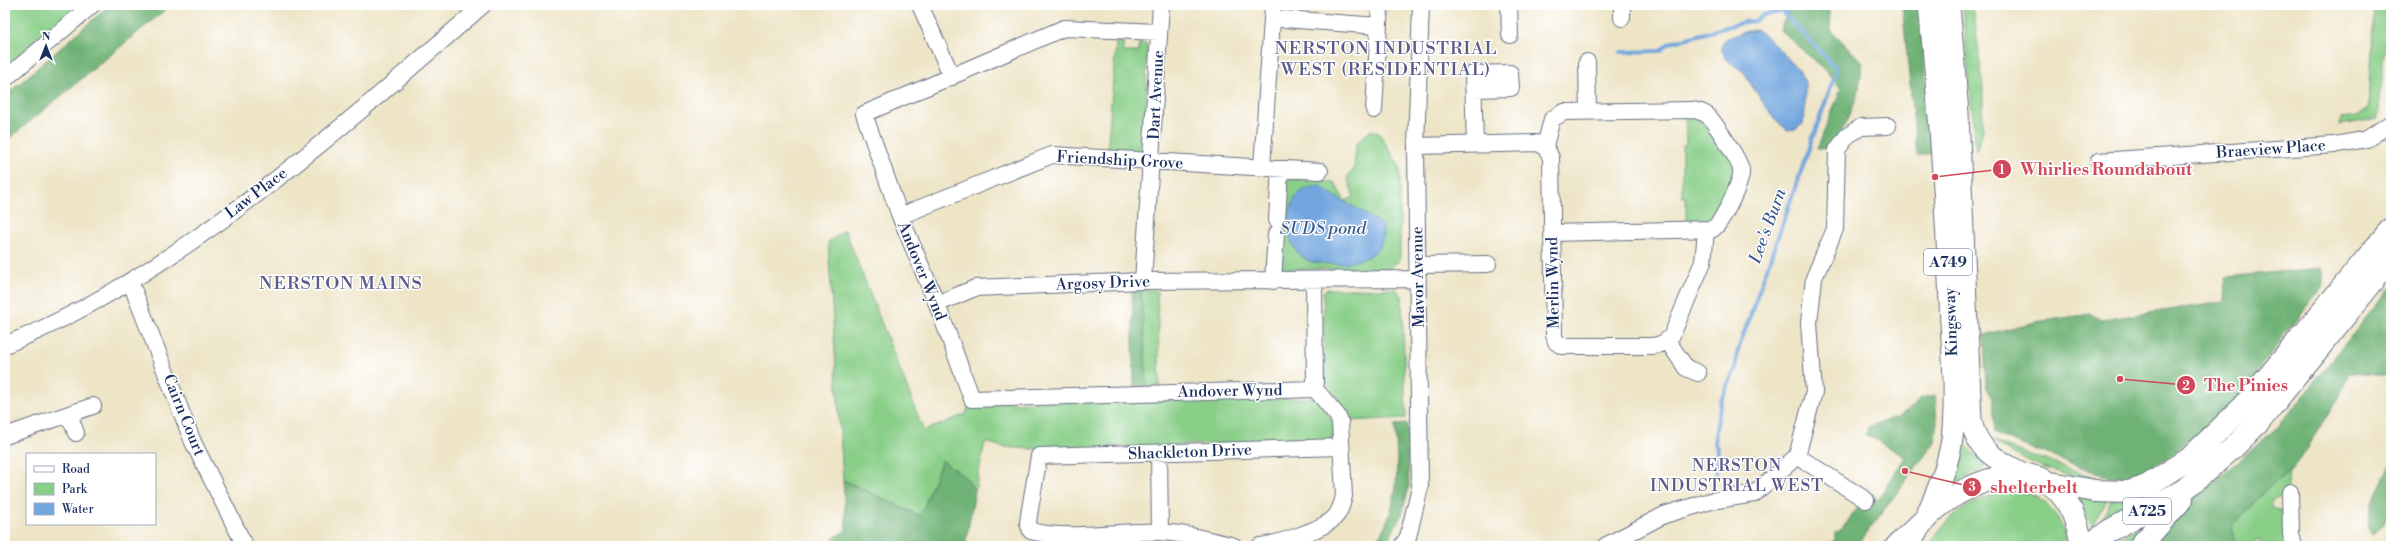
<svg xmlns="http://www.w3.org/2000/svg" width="2396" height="551" viewBox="0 0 2396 551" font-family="'Libre Bodoni',serif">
<rect width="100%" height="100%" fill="#fff"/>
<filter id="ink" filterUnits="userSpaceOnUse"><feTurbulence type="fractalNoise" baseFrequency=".025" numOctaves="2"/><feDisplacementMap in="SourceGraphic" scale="8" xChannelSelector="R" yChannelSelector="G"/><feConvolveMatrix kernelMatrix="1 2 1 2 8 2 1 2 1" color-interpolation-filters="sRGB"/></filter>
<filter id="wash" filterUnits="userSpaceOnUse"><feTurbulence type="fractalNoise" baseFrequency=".012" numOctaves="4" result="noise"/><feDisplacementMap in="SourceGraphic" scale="16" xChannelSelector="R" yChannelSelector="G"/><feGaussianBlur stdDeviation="0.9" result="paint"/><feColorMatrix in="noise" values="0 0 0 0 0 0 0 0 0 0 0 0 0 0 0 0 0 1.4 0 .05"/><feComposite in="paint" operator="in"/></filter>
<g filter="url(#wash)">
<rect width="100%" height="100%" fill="#eee5c7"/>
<path fill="#89cf88" stroke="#527f73" d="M 5,5 L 79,5 L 5,66 Z
M 1962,5 L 1973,5 L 1983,88 L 1983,130 L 1976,151 Z
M 2374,5 L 2389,5 L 2377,119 L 2340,125 L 2341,118 L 2357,116 L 2369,108 Z
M 1116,42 L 1123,42 L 1123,52 L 1138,52 L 1139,43 L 1147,44 L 1145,156 L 1107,154 Z
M 1685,116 L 1708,123 L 1736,166 L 1735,177 L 1715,221 L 1686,225 L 1686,197 L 1682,197 L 1682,145 L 1686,145 Z
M 1371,130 L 1379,133 L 1400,167 L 1400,260 L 1389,269 L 1280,269 L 1284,179 L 1334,182 L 1345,201 L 1354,197 L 1347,177 L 1354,169 L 1356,144 Z
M 845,230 L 924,431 L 966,414 L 969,406 L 981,403 L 1314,398 C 1324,408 1338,423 1333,438 L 1327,441 L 1033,449 L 1003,447 L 985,442 L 975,491 L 967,479 L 921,516 L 843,480 L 828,242 Z
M 1328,289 L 1396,289 L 1402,296 L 1406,418 L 1349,421 L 1348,415 L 1325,380 L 1323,292 Z
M 1141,290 L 1157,290 L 1160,386 L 1147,387 Z
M 1964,429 L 1967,446 L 1984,464 L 1983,469 L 1948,488 Z
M 1996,441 L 2002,445 L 2108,482 C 2074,480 2023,463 1995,442 Z
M 2196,468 L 2147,503 L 2099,525 L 2111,500 L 2175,480 Z
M 2289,471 C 2287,488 2291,496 2272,500 L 2272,509 L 2280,511 L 2286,515 L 2289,546 L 2261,546 L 2261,541 L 2236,546 L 2231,527 L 2266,489 Z
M 2012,491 C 2043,493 2065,515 2065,546 L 1928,546 C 1944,518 1980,493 2012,491 Z
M 2079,498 L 2107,500 L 2094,522 L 2095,526 L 2092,527 Z
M 2163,512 L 2132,546 L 2115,546 L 2112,543 Z"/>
<path fill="#6eb274" stroke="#447069" d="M 110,5 L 171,5 L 5,142 L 5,96 Z
M 1791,5 L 1828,5 L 1831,30 L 1863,63 L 1858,94 L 1835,148 L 1817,149 L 1841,89 L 1828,73 L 1780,30 Z
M 1902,5 L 1919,5 L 1932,153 L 1917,156 Z
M 2321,268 L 2324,286 L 2283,336 L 2239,398 L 2214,417 L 2166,460 L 2142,472 L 2122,478 L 2102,475 L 2004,438 L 1995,431 L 1993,397 L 1986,388 L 1984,335 L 2035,322 L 2091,314 L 2101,320 L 2224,302 L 2225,277 Z
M 2391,287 L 2391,376 L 2349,373 L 2338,400 L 2293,468 L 2266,489 L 2231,527 L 2236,546 L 2151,546 L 2180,510 L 2278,427 Z
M 1141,290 L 1147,387 L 1134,387 L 1132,291 Z
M 1935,395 L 1937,421 L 1935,442 L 1857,546 L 1821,546 L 1835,541 L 1835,533 L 1842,529 L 1868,494 L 1878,500 L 1905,457 L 1866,434 L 1868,427 L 1897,417 L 1914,406 L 1920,398 Z
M 1407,424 L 1409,486 L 1402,514 L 1385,546 L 1372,546 C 1401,510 1398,469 1395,425 Z
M 942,460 L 967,479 L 975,491 L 965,546 L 834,546 L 831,540 L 846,530 L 843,480 L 920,516 Z
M 2391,464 C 2391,488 2396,520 2372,534 L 2367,526 L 2372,503 Z"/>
<path fill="#71a6de" stroke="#466a9e" d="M 1757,30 L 1768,38 L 1798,69 L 1805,82 L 1805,112 L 1803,124 L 1796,129 L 1787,130 L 1773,117 L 1750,83 L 1745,73 L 1726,59 L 1721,48 L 1725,39 L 1747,31 Z
M 1319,185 C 1339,201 1363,210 1383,226 C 1383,233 1383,241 1379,247 C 1368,264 1328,267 1310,261 C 1291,254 1285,229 1290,212 C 1296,192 1300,190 1319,185 Z"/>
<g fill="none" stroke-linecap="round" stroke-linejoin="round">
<path stroke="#71a6de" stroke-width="4" d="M 1621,52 L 1660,51 L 1670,43 L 1744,22 L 1755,21 L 1763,15 L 1786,11
M 1716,474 L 1718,450 L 1714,442 L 1721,401 L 1736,367 L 1737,353 L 1837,69 L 1785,15 L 1788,5"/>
</g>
</g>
<g filter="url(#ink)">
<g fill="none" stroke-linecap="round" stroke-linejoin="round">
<defs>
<path id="minor" d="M 920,5 L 952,77
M 1509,5 L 1510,35
M 1622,5 L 1622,18
M 1272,18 L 1378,26
M 1159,32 L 1064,28 L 864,114 L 900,216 L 937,304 L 972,399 L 1315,389
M 1587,62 L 1588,112
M 5,79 L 92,5
M 1474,89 L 1511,88 L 1510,73 L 1473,74 L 1475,145
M 1374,110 L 1380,5
M 1416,146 L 1536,143 C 1545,145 1548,150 1551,158 L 1554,335 L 1556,342 L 1562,346 L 1652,346 C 1662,345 1666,342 1672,335 L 1703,262 L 1706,231
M 1545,146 L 1552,119 L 1564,112 L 1693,110 C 1698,111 1703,112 1707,115 C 1714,121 1740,161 1741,170 C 1743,181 1722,222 1713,229 L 1552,233
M 2099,161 L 2334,145 L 2367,139 L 2391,123
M 1262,167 L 1273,5
M 900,216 L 1052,155 L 1320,171
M 1277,220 L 1280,169
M 1418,265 L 1488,264
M 130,281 L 193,442 L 245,546
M 1143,281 L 1161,5
M 1273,281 L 1276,234
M 937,304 L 975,288 L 1143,281 L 1418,279
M 1667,340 L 1686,368 L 1698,373
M 5,345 C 180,274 341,128 483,5
M 69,414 L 93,406
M 5,436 L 69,414 L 76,433
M 1159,453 L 1160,532
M 1797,456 L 1866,500
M 2290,492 L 2291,534 L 2294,546
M 1234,546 C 1210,540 1184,533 1159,532 C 1118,530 1070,541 1031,531 L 1028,523 L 1029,515 L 1039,456 L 1340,447
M 1260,546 C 1277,544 1321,530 1333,519 C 1340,513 1342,504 1344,496 L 1340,422 L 1337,415 L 1315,389 L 1314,280
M 1402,546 L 1408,537 L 1420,487 L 1416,146 L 1421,5
M 1605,546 L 1664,515 L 1711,501 L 1754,494 L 1797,456 L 1814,392 L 1809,323 L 1814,278 L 1835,229 L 1837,150 L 1847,136 L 1861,127 L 1888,126"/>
<path id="major" d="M 1949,5 L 1958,113 L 1971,420 C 1977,453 2000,461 2027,476
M 1926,516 C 1938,491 1948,466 1952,439 C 1957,395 1952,348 1950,303 C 1946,203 1939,104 1929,5
M 1896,546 L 1920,523"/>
<path id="highway" d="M 2046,482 L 2095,491 L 2128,492 L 2145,487 L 2189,459 L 2243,407 L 2391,229
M 1910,546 C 1919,504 2006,458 2046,481 C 2068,495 2078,522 2082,546
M 2088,546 L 2109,531 L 2184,490 L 2233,448 L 2259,422 L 2391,259
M 2140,546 L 2182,499"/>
</defs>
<use href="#minor" stroke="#656f83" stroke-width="18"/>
<use href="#major" stroke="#656f83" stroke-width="23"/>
<use href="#highway" stroke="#656f83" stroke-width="24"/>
<use href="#minor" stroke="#fff" stroke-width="16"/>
<use href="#major" stroke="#fff" stroke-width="21"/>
<use href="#highway" stroke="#fff" stroke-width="22"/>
</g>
</g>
<g text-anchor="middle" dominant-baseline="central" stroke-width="3" stroke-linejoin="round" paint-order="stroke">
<g fill="#fff" stroke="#5f6d8e" stroke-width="1">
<rect x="1924" y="249" width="48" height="26" rx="3"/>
<rect x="2123" y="498" width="48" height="26" rx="3"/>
</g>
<g font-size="15" font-weight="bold" fill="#1b2f5e">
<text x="1948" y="262">A749</text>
<text x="2147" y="511">A725</text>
</g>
<g font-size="16" fill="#1b2f5e" stroke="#fff">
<text transform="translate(1156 95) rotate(-87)">Dart Avenue</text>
<text transform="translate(2271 149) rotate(-4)">Braeview Place</text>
<text transform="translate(1120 160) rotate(3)">Friendship Grove</text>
<text transform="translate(256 193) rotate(-37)">Law Place</text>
<text transform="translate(922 271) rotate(68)">Andover Wynd</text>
<text transform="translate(1418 277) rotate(-91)">Mavor Avenue</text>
<text transform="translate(1103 283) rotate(-2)">Argosy Drive</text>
<text transform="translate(1553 283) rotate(-91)">Merlin Wynd</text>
<text transform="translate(1951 322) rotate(-92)">Kingsway</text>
<text transform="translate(1230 391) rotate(-1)">Andover Wynd</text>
<text transform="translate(184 415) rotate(68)">Cairn Court</text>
<text transform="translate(1190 452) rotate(-2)">Shackleton Drive</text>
</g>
<g font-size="17" font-style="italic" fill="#39598b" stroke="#fff">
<text transform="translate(1768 226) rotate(-70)">Lee's Burn</text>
<text x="1323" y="229">SUDS pond</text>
</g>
<g font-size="17" letter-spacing="1" fill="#5b5b8b" stroke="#fff">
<text x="1737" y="466">NERSTON<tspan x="1737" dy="20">INDUSTRIAL WEST</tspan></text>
</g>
<g font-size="18" letter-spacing="1" fill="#5b5b8b" stroke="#fff">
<text x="1386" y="48">NERSTON INDUSTRIAL<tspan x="1386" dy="21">WEST (RESIDENTIAL)</tspan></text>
<text x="341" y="283">NERSTON MAINS</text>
</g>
</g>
<path fill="none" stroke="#d1495b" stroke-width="1.5" d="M1935 177L2002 169M2120 379L2186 385M1905 471L1972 487"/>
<g fill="#d1495b" stroke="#fff" stroke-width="1.5">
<circle cx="1935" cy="177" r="4"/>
<circle cx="2120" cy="379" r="4"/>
<circle cx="1905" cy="471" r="4"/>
<circle cx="2002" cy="169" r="10"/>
<circle cx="2186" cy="385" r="10"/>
<circle cx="1972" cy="487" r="10"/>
</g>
<g font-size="12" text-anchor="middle" font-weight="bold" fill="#fff">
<text x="2002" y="174">1</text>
<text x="2186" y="390">2</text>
<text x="1972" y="491">3</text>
</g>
<g font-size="17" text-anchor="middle" font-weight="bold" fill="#d1495b" stroke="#fff" stroke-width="3" stroke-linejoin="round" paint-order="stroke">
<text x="2106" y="175">Whirlies Roundabout</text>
<text x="2246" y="391">The Pinies</text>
<text x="2034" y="493">shelterbelt</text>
</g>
<rect width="2396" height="551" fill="none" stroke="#fff" stroke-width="20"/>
<rect x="26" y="453" width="130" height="72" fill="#ffffff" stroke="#a4acbf"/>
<rect x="34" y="466" width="20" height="6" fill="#ffffff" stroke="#a4acbf"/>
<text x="62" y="473" font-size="12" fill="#1b2f5e">Road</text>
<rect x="34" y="483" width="20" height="12" fill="#89cf88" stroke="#a4acbf"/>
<text x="62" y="493" font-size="12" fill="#1b2f5e">Park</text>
<rect x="34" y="503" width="20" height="12" fill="#71a6de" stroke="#a4acbf"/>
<text x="62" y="513" font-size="12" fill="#1b2f5e">Water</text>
<g transform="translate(46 46)" stroke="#ffffff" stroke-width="3" paint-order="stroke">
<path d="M0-3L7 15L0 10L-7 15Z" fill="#1b2f5e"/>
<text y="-6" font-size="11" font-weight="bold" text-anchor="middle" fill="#1b2f5e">N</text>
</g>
</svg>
